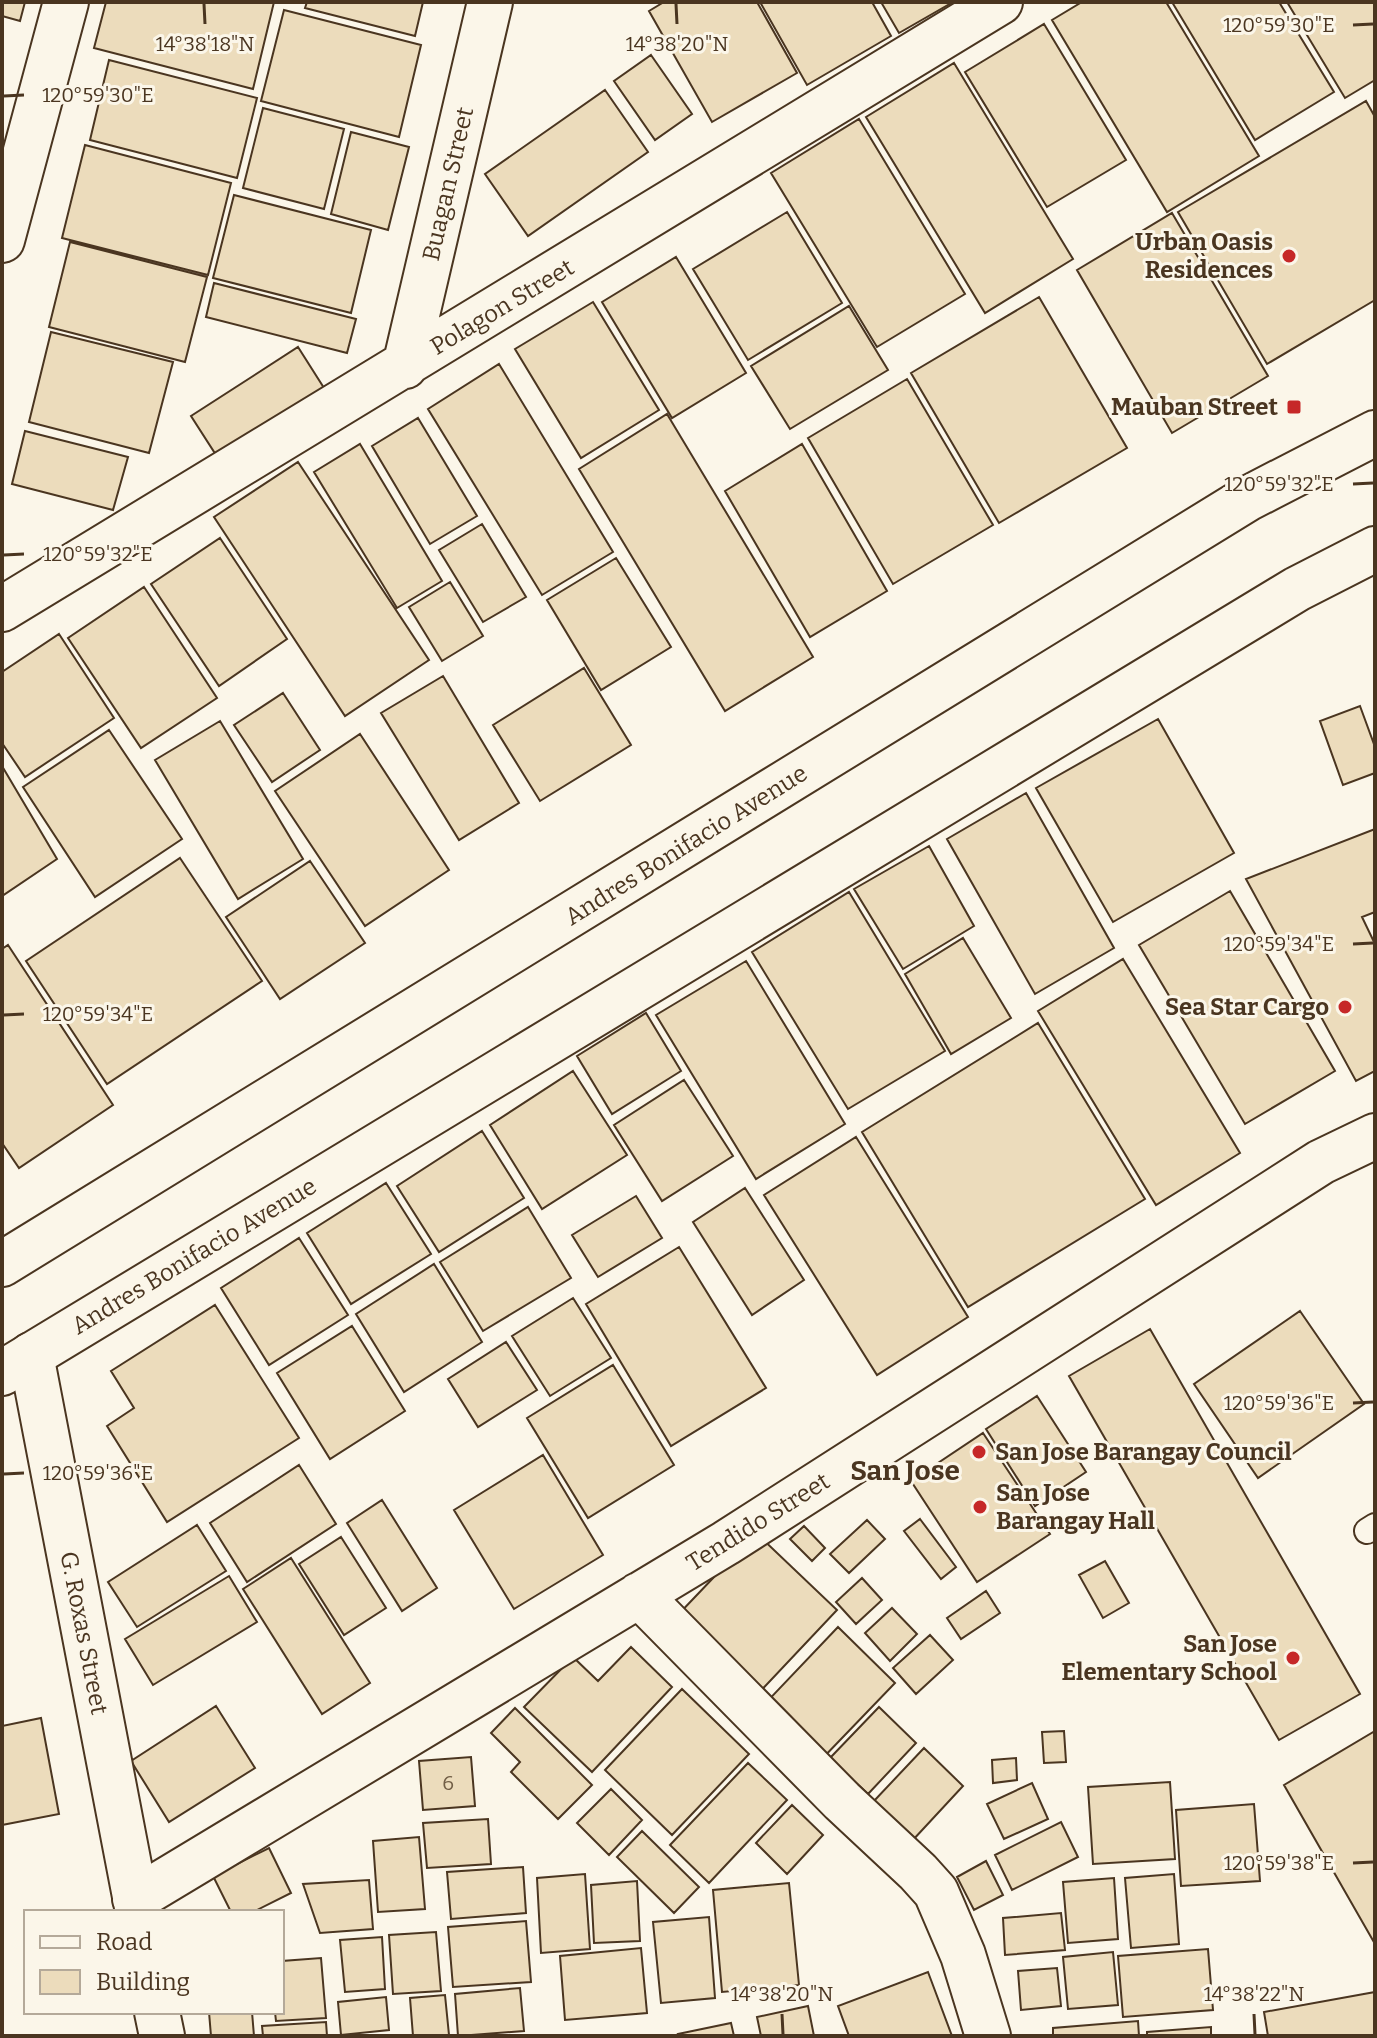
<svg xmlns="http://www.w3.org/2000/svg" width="1377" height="2038" viewBox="0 0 1377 2038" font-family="Bitter,serif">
<rect width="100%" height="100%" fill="#fbf6e9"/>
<path fill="#ecdcbc" stroke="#4a3520" stroke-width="2" d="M 2,2 L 25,2 L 20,21 L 2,16 Z
M 106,2 L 274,2 L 253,89 L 94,48 Z
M 307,2 L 423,2 L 415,36 L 305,8 Z
M 664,2 L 757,2 L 797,73 L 712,122 L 649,11 Z
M 760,2 L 872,2 L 891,36 L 807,85 Z
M 881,2 L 953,2 L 899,33 Z
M 1082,2 L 1166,2 L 1259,156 L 1167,212 L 1052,20 Z
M 1172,2 L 1279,2 L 1334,92 L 1255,140 Z
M 1287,2 L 1375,2 L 1375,80 L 1345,98 Z
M 284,10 L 421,45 L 399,137 L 261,101 Z
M 1044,24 L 1126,160 L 1047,207 L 965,72 Z
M 651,55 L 692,114 L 655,140 L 614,81 Z
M 109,60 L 257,98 L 237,178 L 90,140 Z
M 954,63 L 1073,259 L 985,313 L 866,117 Z
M 605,90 L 648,152 L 528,236 L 485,174 Z
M 1366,101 L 1375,117 L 1375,300 L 1267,364 L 1178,212 Z
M 263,108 L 344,129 L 324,209 L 243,188 Z
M 859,119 L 965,294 L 877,347 L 771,173 Z
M 351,132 L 409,147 L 388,230 L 331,214 Z
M 85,145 L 231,183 L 208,275 L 62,238 Z
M 234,195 L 371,230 L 351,313 L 213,278 Z
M 787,212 L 842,303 L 748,360 L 693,269 Z
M 1172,213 L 1268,376 L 1172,433 L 1077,270 Z
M 70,242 L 207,277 L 185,362 L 49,327 Z
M 676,257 L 746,373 L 672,418 L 602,302 Z
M 214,283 L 356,319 L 347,353 L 206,317 Z
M 1039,297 L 1127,448 L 999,523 L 911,373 Z
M 593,302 L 659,410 L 581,458 L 515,349 Z
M 849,306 L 888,370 L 790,429 L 751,366 Z
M 51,332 L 173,362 L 149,453 L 29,422 Z
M 298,347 L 324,388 L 218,458 L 191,416 Z
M 499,364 L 613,552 L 542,595 L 428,409 Z
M 907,379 L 993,525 L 893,584 L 808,438 Z
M 667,414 L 813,657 L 725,711 L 579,469 Z
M 418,418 L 477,516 L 430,544 L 372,446 Z
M 25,431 L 128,457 L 113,510 L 12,484 Z
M 360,444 L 442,581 L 397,608 L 314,472 Z
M 802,444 L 887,591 L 810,637 L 725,491 Z
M 298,462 L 429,660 L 345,716 L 214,517 Z
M 482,524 L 526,597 L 483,622 L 439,550 Z
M 220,538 L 287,639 L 219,686 L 151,584 Z
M 616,558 L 671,647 L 601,690 L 547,600 Z
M 450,582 L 483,636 L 442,661 L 409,607 Z
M 144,587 L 217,698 L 141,748 L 68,638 Z
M 59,634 L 114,718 L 25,777 L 2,743 L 2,672 Z
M 584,668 L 631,745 L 540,801 L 493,725 Z
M 443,676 L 519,803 L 459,840 L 381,713 Z
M 283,693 L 320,750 L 272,782 L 234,725 Z
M 1360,706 L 1375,747 L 1375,773 L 1343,785 L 1320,721 Z
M 1158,719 L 1234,853 L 1113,922 L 1036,788 Z
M 220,721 L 303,859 L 238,899 L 155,760 Z
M 109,730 L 182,839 L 95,897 L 23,787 Z
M 360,734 L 449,870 L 365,926 L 275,791 Z
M 2,766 L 57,859 L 2,896 Z
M 1026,793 L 1114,948 L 1035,994 L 947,839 Z
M 1375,829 L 1375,912 L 1362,917 L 1375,944 L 1375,1071 L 1356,1081 L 1246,879 Z
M 929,846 L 974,926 L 903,969 L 854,889 Z
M 180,858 L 262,981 L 107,1084 L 26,961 Z
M 310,861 L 365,943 L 280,999 L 226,917 Z
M 1230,891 L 1335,1071 L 1245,1124 L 1139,945 Z
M 849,892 L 945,1051 L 848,1109 L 752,952 Z
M 963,938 L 1011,1018 L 951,1054 L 905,974 Z
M 8,945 L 113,1105 L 19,1168 L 2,1143 L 2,949 Z
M 1123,959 L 1240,1153 L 1156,1205 L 1038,1011 Z
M 746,961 L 845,1124 L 756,1179 L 656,1015 Z
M 646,1013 L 681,1071 L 612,1114 L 577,1056 Z
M 1038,1023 L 1145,1199 L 968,1307 L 862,1132 Z
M 573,1071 L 627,1155 L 542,1209 L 490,1125 Z
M 684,1080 L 733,1156 L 662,1201 L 614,1125 Z
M 482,1131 L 524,1198 L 439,1252 L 397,1186 Z
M 856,1137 L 968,1317 L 877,1375 L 764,1195 Z
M 386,1183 L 431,1254 L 351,1304 L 307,1233 Z
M 745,1188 L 804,1280 L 752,1315 L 693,1222 Z
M 636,1196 L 662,1238 L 598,1277 L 572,1235 Z
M 528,1207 L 571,1278 L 483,1331 L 440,1262 Z
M 299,1238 L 348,1315 L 269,1365 L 221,1288 Z
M 679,1247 L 766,1388 L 671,1446 L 586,1304 Z
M 434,1264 L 482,1342 L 404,1392 L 356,1314 Z
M 573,1298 L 611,1358 L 550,1396 L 512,1336 Z
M 215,1305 L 299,1438 L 167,1522 L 107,1426 L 134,1408 L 111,1371 Z
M 1300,1311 L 1364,1404 L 1258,1478 L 1194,1384 Z
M 352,1326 L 405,1411 L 330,1459 L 277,1373 Z
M 1150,1329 L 1360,1694 L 1279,1740 L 1069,1376 Z
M 506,1342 L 537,1390 L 478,1427 L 448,1379 Z
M 613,1365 L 674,1465 L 588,1518 L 527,1418 Z
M 1037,1396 L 1086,1472 L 1035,1506 L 986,1429 Z
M 983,1433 L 1050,1534 L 977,1582 L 911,1481 Z
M 543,1455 L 603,1555 L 514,1609 L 454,1510 Z
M 299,1465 L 336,1524 L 247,1582 L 210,1523 Z
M 382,1500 L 437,1588 L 402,1611 L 347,1523 Z
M 920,1519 L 956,1567 L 941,1579 L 904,1531 Z
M 867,1520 L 885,1539 L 849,1573 L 830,1554 Z
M 197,1525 L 226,1571 L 137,1627 L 108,1582 Z
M 804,1526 L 825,1548 L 812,1561 L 790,1539 Z
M 756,1533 L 837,1610 L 755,1697 L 674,1619 Z
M 341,1537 L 386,1608 L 344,1635 L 299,1564 Z
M 291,1558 L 370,1683 L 322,1714 L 243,1589 Z
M 1105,1561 L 1129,1603 L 1103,1618 L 1079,1575 Z
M 229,1576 L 257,1622 L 153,1685 L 125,1639 Z
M 862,1578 L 882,1600 L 856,1624 L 836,1602 Z
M 986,1591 L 1000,1613 L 961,1639 L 947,1618 Z
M 892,1608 L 917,1634 L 890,1661 L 865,1633 Z
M 838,1627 L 895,1683 L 817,1764 L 760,1709 Z
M 930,1635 L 953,1660 L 916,1694 L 893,1668 Z
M 631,1647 L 672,1687 L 592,1772 L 524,1707 L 573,1657 L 598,1681 Z
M 682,1689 L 749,1754 L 672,1835 L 605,1770 Z
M 216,1706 L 255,1768 L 169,1822 L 131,1761 Z
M 879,1707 L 916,1743 L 868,1794 L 830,1758 Z
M 515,1708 L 592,1785 L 558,1819 L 511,1772 L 520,1762 L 491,1733 Z
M 41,1718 L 59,1814 L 2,1825 L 2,1726 Z
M 1064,1731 L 1066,1762 L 1044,1763 L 1042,1732 Z
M 1375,1731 L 1375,1944 L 1284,1785 Z
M 924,1748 L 963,1786 L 912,1841 L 873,1802 Z
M 471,1757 L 475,1806 L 423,1810 L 419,1761 Z
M 1016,1758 L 1017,1780 L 993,1783 L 992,1760 Z
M 748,1763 L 787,1800 L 709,1883 L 670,1845 Z
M 1170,1782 L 1175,1859 L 1093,1864 L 1088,1787 Z
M 1032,1783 L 1048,1819 L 1004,1839 L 987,1804 Z
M 611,1789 L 642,1820 L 609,1855 L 577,1823 Z
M 1254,1804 L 1260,1881 L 1181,1886 L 1176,1810 Z
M 792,1805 L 823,1835 L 787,1874 L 756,1843 Z
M 488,1819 L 491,1864 L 427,1868 L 423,1823 Z
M 1061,1822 L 1078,1857 L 1012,1890 L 995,1855 Z
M 642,1831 L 699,1887 L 674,1913 L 617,1857 Z
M 419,1837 L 425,1909 L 378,1912 L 373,1841 Z
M 269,1848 L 291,1893 L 253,1912 L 231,1912 L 213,1876 Z
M 986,1861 L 1003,1895 L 974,1910 L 957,1877 Z
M 523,1867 L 526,1913 L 451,1919 L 447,1872 Z
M 585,1874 L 590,1949 L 541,1953 L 537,1878 Z
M 1174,1874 L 1179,1944 L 1131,1948 L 1125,1878 Z
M 1114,1878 L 1118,1939 L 1068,1943 L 1063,1882 Z
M 369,1880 L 373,1929 L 320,1933 L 303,1884 Z
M 637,1881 L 640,1941 L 594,1943 L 591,1885 Z
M 789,1883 L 799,1985 L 722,1992 L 713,1890 Z
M 1061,1913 L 1065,1950 L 1005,1955 L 1003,1918 Z
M 709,1917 L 715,1998 L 661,2003 L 653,1922 Z
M 526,1921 L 531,1982 L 453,1987 L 448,1927 Z
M 436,1932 L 441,1991 L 393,1994 L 389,1935 Z
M 382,1937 L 385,1989 L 345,1992 L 340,1940 Z
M 641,1948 L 647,2013 L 565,2020 L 560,1956 Z
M 1208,1949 L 1213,2010 L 1123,2017 L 1118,1956 Z
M 1113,1952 L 1118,2005 L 1068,2009 L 1063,1957 Z
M 321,1958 L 326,2018 L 276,2021 L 275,2012 L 282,2012 L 282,1961 Z
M 1057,1968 L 1061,2006 L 1021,2010 L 1018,1971 Z
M 928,1972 L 952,2036 L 849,2036 L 838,2006 Z
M 520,1988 L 524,2031 L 458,2036 L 455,1994 Z
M 1375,1992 L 1375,2036 L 1268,2036 L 1264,2012 Z
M 445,1995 L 449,2035 L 413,2036 L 410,1998 Z
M 386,1997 L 389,2030 L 341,2035 L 338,2002 Z
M 808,2006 L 814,2036 L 761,2036 L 757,2017 Z
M 209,2012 L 252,2012 L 254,2036 L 211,2036 Z
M 1138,2021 L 1139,2036 L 1053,2036 L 1053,2028 Z
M 326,2022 L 327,2036 L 263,2036 L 262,2026 Z
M 731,2023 L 734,2036 L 679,2036 L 678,2034 Z
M 1211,2027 L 1211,2036 L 1147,2036 L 1147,2032 Z"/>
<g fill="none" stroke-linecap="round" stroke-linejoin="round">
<defs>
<path id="service" d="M 1367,1531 L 1375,1526"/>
<path id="minor" d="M 2,240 L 66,2
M 405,366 L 490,2
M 2,609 L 1000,2
M 31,1355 L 138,1912
M 639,1595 L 842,1801 L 918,1872 L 936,1892 L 963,1955 L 988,2036
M 135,1899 L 726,1543 L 1321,1162 L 1375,1136
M 157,2012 L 162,2036"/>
<path id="primary" d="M 2,1264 L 1247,499 L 1375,433
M 2,1373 L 1297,589 L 1375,549"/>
</defs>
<use href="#service" stroke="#4a3520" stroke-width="28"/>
<use href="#minor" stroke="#4a3520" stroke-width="48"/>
<use href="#primary" stroke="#4a3520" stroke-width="48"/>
<use href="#service" stroke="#fbf6e9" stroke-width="24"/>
<use href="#minor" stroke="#fbf6e9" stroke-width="44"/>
<use href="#primary" stroke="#fbf6e9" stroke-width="44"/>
</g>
<path fill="none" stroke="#4a3520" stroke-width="3" d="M 204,4 L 205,24M 676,4 L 677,24M 1353,25 L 1373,24M 4,96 L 24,95M 1353,484 L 1373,483M 4,555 L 24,554M 1353,944 L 1373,943M 4,1015 L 24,1014M 1353,1403 L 1373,1402M 4,1474 L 24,1473M 1353,1863 L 1373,1862M 782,2014 L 783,2034M 1254,2014 L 1255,2034"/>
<g fill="#c62828" stroke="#fbf6e9" stroke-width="3">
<circle cx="1289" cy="256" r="8"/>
<rect x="1286" y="399" width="16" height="16" rx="4"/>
<circle cx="1345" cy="1007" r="8"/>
<circle cx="979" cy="1452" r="8"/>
<circle cx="980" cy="1507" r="8"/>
<circle cx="1293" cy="1658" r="8"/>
</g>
<g text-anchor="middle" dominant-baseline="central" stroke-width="6" stroke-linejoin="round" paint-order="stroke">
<g font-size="20" fill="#725f47">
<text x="448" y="1783">6</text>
</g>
<g font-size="24" fill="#4a3520" stroke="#fbf6e9">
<text transform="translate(448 184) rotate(-77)">Buagan Street</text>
<text transform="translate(502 307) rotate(-31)">Polagon Street</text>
<text transform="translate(686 845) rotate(-32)">Andres Bonifacio Avenue</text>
<text transform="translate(194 1256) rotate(-31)">Andres Bonifacio Avenue</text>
<text transform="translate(758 1522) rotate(-32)">Tendido Street</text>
<text transform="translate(84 1633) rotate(79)">G. Roxas Street</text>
</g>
<g font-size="24" font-weight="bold" fill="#4a3520" stroke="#fbf6e9" text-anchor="end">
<text x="1273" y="242">Urban Oasis<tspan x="1273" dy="28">Residences</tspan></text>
<text x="1278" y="407">Mauban Street</text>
<text x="1329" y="1007">Sea Star Cargo</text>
<text x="995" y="1452" text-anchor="start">San Jose Barangay Council</text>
<text x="996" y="1493" text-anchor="start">San Jose<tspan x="996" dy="28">Barangay Hall</tspan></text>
<text x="1277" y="1644">San Jose<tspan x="1277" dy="28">Elementary School</tspan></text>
</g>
<g font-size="28" font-weight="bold" fill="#4a3520" stroke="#fbf6e9">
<text x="905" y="1470">San Jose</text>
</g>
</g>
<g font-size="20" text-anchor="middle" fill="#4a3520" stroke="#fbf6e9" stroke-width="6" stroke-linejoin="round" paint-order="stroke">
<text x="1279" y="32">120°59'30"E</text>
<text x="205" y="51">14°38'18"N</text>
<text x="677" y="51">14°38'20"N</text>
<text x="98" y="102">120°59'30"E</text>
<text x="1279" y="491">120°59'32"E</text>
<text x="98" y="561">120°59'32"E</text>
<text x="1279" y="951">120°59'34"E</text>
<text x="98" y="1021">120°59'34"E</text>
<text x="1279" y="1410">120°59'36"E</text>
<text x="98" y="1480">120°59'36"E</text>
<text x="1279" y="1870">120°59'38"E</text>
<text x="782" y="2001">14°38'20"N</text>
<text x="1254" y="2001">14°38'22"N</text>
</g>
<rect width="1377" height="2038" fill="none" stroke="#4a3520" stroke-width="8"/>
<rect x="24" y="1910" width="260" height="104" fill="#fbf6e9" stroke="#b4a999" stroke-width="2"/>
<rect x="40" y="1936" width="40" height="12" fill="#fbf6e9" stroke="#b4a999" stroke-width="2"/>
<text x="96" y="1950" font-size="24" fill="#4a3520">Road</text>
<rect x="40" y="1970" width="40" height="24" fill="#ecdcbc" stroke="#b4a999" stroke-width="2"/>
<text x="96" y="1990" font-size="24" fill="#4a3520">Building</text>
</svg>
